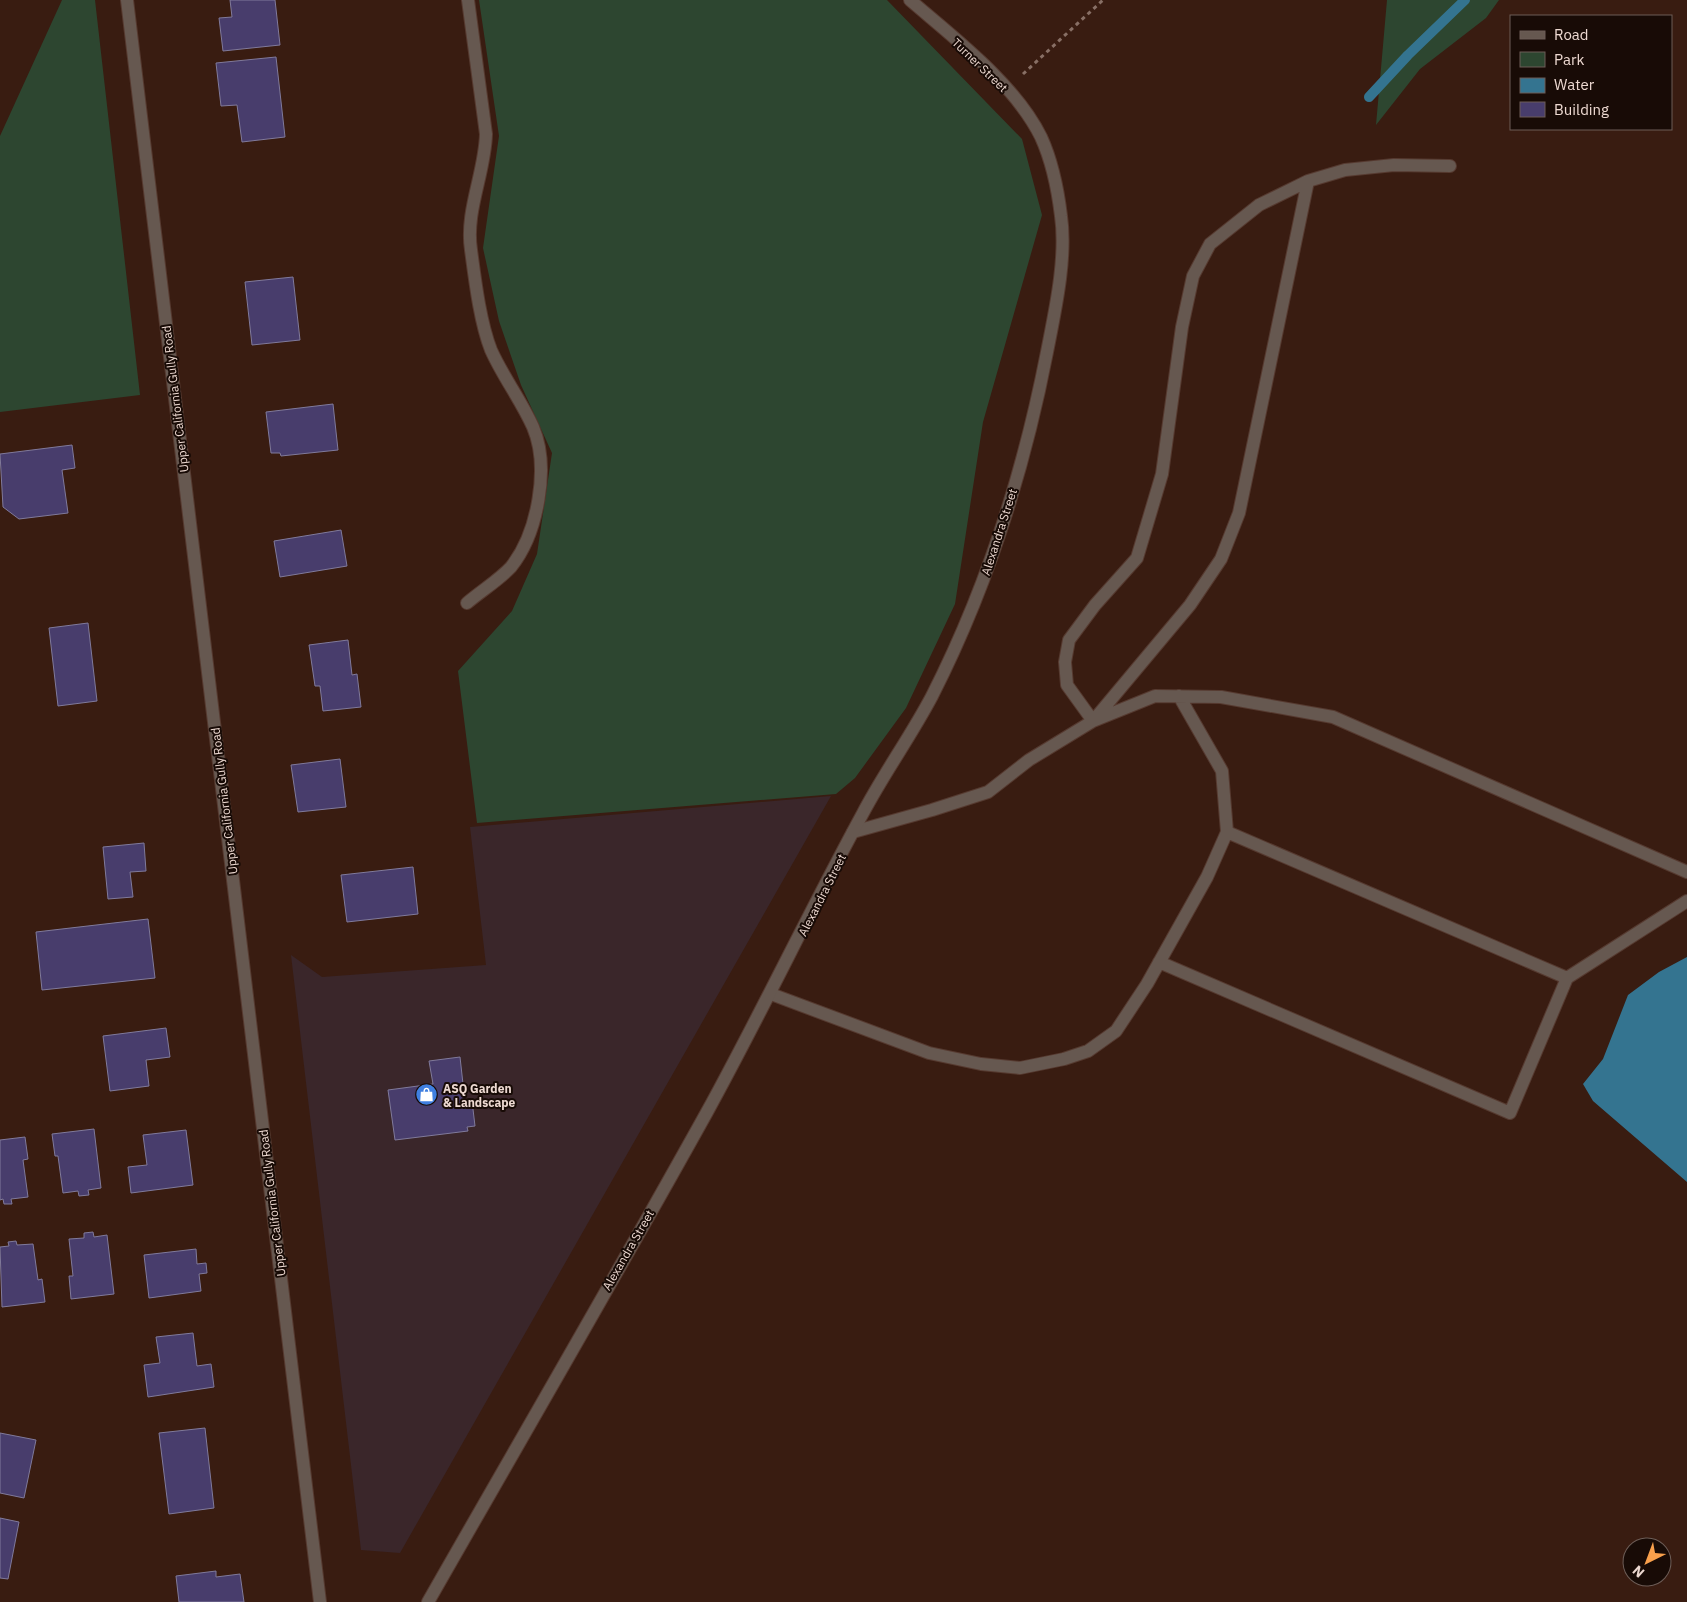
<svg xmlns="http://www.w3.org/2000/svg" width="1687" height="1602" viewBox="0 0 1687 1602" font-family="'IBM Plex Sans',sans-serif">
<rect width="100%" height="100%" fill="#391c11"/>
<path fill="#3a262a" d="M 831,796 L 400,1553 L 361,1550 L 291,955 L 322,977 L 486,965 L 470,827 Z"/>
<path fill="#2d4630" d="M 62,0 L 95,0 L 140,395 L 0,412 L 0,136 Z
M 479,0 L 887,0 L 1022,139 L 1042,215 L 983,422 L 955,604 L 906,708 L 855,778 L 836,794 L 477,823 L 458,671 L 512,611 L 537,554 L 552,453 L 521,385 L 499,321 L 483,248 L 499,136 Z
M 1387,0 L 1499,0 L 1486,18 L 1420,69 L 1376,125 Z"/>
<path fill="#347490" d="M 1687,957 L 1687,1182 L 1593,1101 L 1583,1084 L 1603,1059 L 1628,995 L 1659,972 Z"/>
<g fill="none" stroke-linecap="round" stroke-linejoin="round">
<path stroke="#347490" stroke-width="10" d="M 1369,97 L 1408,55 L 1465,0"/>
</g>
<path fill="#483d6c" stroke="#807a9b" d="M 230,0 L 275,0 L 280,45 L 223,51 L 219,18 L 232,17 Z
M 276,57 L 285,137 L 242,142 L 237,105 L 221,106 L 216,63 Z
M 293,277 L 300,340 L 252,345 L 245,282 Z
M 333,404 L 338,450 L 281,456 L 280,453 L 271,453 L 266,412 Z
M 72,445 L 75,468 L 62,470 L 68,513 L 19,519 L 3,507 L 0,454 Z
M 341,530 L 347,566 L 280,577 L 274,541 Z
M 88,623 L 97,701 L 58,706 L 49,628 Z
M 348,640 L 352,675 L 357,674 L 361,707 L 323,711 L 320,686 L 315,686 L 309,645 Z
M 340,759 L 346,807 L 298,812 L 291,765 Z
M 144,843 L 146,871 L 130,872 L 133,897 L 108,899 L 103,847 Z
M 413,867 L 418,914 L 347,922 L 341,875 Z
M 148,919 L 155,978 L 42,990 L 36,932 Z
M 166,1028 L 170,1057 L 146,1060 L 149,1086 L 110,1091 L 103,1036 Z
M 460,1057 L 465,1102 L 472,1101 L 475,1126 L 467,1127 L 468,1131 L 395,1140 L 388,1090 L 433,1084 L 429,1061 Z
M 94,1129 L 101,1188 L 88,1190 L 89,1195 L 79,1196 L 78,1191 L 63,1193 L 58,1156 L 55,1156 L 52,1134 Z
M 186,1130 L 193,1185 L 131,1193 L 128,1167 L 147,1165 L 143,1135 Z
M 25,1137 L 28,1159 L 23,1160 L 28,1197 L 11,1199 L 12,1204 L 4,1204 L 3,1199 L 0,1200 L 0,1140 Z
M 93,1232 L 94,1237 L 107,1235 L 114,1294 L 71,1299 L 69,1276 L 73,1276 L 69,1239 L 84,1238 L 84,1233 Z
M 16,1241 L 17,1245 L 33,1244 L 38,1280 L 42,1279 L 45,1302 L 2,1307 L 0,1247 L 9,1246 L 8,1242 Z
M 196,1249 L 197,1264 L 206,1263 L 207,1273 L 199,1274 L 201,1291 L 149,1298 L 144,1255 Z
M 193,1333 L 197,1366 L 211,1364 L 214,1387 L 148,1397 L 144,1365 L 160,1363 L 156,1337 Z
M 205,1428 L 214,1508 L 169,1514 L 159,1433 Z
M 0,1433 L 36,1440 L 24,1498 L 0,1493 Z
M 0,1518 L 19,1522 L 8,1579 L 0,1578 Z
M 216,1571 L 216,1577 L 240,1574 L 244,1602 L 179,1602 L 176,1576 Z"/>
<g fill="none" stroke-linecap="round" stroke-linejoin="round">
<defs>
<path id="service" d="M 1308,181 L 1239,513 L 1221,559 L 1190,605 L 1093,721 L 1067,685 L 1065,662 L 1069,640 L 1095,605 L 1137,558 L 1162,474 L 1182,327 L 1193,276 L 1210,244 L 1259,205 L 1308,181 L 1345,170 L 1394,165 L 1450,166
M 467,603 C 481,591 499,580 511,567 C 538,533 550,467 533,427 C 521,400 503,377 491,350 C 480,322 475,280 471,250 C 465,211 485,173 486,134 L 468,0
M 853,832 L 932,810 L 988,792 L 1029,760 L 1093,721 L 1155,696 L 1221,697 L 1333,717 L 1687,872
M 1227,832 L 1567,978 L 1687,901
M 1159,962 L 1510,1113 L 1567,978
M 771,994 L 929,1053 L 981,1064 L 1020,1068 L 1064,1059 L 1088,1051 L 1116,1031 L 1147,984 L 1207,877 L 1227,832 L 1222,771 L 1179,696"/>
<path id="minor" d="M 428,1602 C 521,1439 616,1276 707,1112 C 761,1014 809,912 863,813 C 884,773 911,736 932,696 C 987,588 1024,470 1047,352 C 1055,311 1067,258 1061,216 C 1058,191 1052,161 1041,137 C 1015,84 954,38 910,0"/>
<path id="tertiary" d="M 127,0 L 320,1602"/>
</defs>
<use href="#service" stroke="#563a30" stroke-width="14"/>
<use href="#minor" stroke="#563a30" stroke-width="14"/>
<use href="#tertiary" stroke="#563a30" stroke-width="14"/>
<path stroke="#886f65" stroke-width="3" stroke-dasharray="4 4" stroke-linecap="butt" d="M 1023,74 L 1103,0"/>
<use href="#service" stroke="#665850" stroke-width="12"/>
<use href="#minor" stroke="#665850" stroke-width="12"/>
<use href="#tertiary" stroke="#665850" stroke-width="12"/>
</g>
<defs>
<symbol id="shop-disc" viewBox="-11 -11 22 22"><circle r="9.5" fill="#3f7fe0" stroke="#180b06"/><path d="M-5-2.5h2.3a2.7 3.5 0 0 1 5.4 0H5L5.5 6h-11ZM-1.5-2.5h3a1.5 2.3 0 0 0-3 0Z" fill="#fff"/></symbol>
</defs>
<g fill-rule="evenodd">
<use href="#shop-disc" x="414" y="1082" width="25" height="25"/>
</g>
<g text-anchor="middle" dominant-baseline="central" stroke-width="4" stroke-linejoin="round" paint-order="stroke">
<g font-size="12" fill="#edd9d1" stroke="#180b06">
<text transform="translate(980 65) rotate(44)">Turner Street</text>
<text transform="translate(175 399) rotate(-97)">Upper California Gully Road</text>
<text transform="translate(999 532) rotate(-72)">Alexandra Street</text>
<text transform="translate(224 801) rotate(-97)">Upper California Gully Road</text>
<text transform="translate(822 895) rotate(-63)">Alexandra Street</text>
<text transform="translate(272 1203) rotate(-97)">Upper California Gully Road</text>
<text transform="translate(628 1250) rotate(-60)">Alexandra Street</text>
</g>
<g font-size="12" font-weight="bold" fill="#edd9d1" stroke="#180b06" text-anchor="start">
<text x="443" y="1088">ASQ Garden<tspan x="443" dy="14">&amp; Landscape</tspan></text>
</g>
</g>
<rect x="1510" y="15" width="162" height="115" fill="#180b06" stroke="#6d5d57"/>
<rect x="1520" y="31" width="25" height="8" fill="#665850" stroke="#6d5d57"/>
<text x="1554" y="40" font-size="15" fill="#edd9d1">Road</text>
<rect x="1520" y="52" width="25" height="15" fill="#2d4630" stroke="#6d5d57"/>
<text x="1554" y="65" font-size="15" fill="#edd9d1">Park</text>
<rect x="1520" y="78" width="25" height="15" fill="#347490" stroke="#6d5d57"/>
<text x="1554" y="90" font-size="15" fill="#edd9d1">Water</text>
<rect x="1520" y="102" width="25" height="15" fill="#483d6c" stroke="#6d5d57"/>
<text x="1554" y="115" font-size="15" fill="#edd9d1">Building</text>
<g transform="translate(1647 1562) rotate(222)"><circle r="24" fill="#180b06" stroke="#6d5d57"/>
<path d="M0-4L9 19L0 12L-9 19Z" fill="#f9a04c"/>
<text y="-8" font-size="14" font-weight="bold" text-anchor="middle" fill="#edd9d1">N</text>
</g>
</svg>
